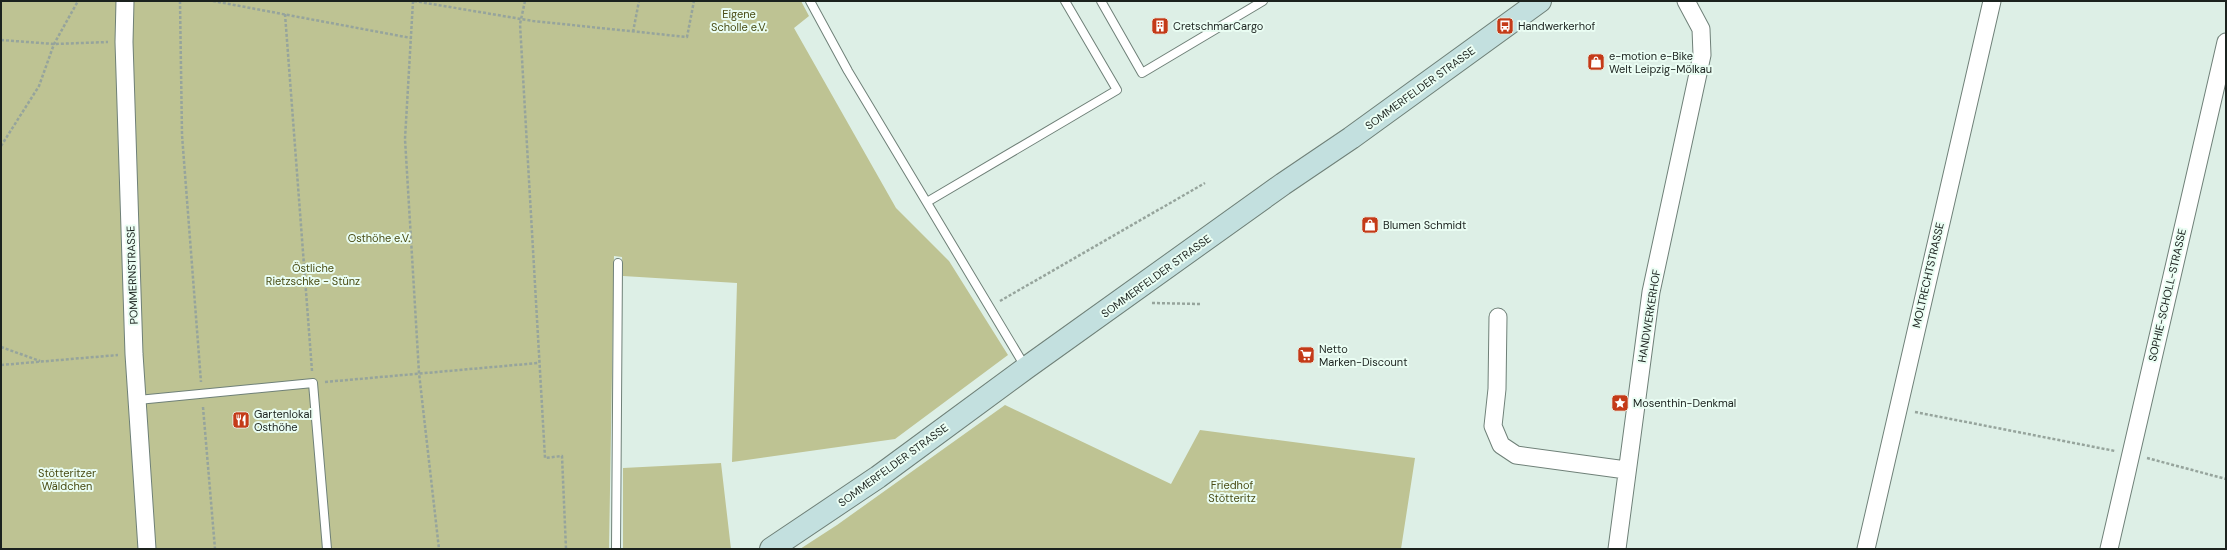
<svg xmlns="http://www.w3.org/2000/svg" width="2227" height="550" viewBox="0 0 2227 550" font-family="'DM Sans',sans-serif">
<rect width="100%" height="100%" fill="#ddefe6"/>
<path fill="#bec393" d="M 1,1 L 801,1 L 809,16 L 794,28 L 896,208 L 949,261 L 1008,355 L 895,439 L 732,462 L 737,283 L 623,276 L 622,257 L 614,256 L 609,549 L 1,549 Z
M 1005,405 L 1171,484 L 1200,430 L 1415,458 L 1401,549 L 800,549 L 837,525 Z
M 721,463 L 731,549 L 623,549 L 623,468 Z"/>
<g fill="none" stroke-linecap="round" stroke-linejoin="round">
<defs>
<path id="lane" d="M 810,1 L 848,71 L 1026,368
M 1101,1 L 1142,73 L 1263,1
M 927,202 L 1117,90 L 1065,1
M 138,400 L 313,383 L 327,549
M 616,549 L 618,263"/>
<path id="street" d="M 125,1 L 124,42 L 134,354 L 147,549
M 1498,317 L 1497,389 L 1493,426 L 1501,445 L 1516,455 L 1626,470
M 1617,549 L 1651,292 L 1702,55 L 1701,29 L 1686,1
M 1866,549 L 1992,1
M 2109,549 L 2226,42"/>
<path id="secondary" d="M 771,549 L 878,477 L 1026,368 L 1283,184 L 1351,138 L 1540,1"/>
</defs>
<use href="#lane" stroke="#6f8078" stroke-width="10"/>
<use href="#street" stroke="#6f8078" stroke-width="19"/>
<use href="#secondary" stroke="#6f8078" stroke-width="24"/>
<path stroke="#96a49c" stroke-width="2.5" stroke-dasharray="3 2" stroke-linecap="butt" d="M 180,1 L 182,135 L 201,382
M 213,1 L 411,38
M 413,1 L 405,139 L 419,373 L 439,549
M 414,1 L 533,21 L 687,37 L 694,1
M 525,1 L 520,24 L 545,458 L 562,456 L 566,549
M 285,14 L 312,371
M 633,32 L 639,1
M 1,40 L 54,44 L 108,42
M 1,146 L 39,86 L 54,44 L 78,1
M 1000,301 L 1205,183
M 1152,303 L 1200,304
M 1,347 L 40,361
M 1,365 L 118,355
M 325,382 L 538,363
M 203,407 L 215,549
M 1915,412 L 2115,451
M 2147,458 L 2226,479"/>
<use href="#lane" stroke="#fff" stroke-width="8"/>
<use href="#street" stroke="#fff" stroke-width="17"/>
<use href="#secondary" stroke="#c3e0df" stroke-width="22"/>
</g>
<defs>
<symbol id="building-square" viewBox="-11 -11 22 22"><rect x="-9" y="-9" width="18" height="18" rx="4" fill="#c43a18" stroke="#eafdf3"/><path d="M-4-6H4V6H1V3H-1V6H-4ZM-2.5-4.3h1.7v1.8h-1.7ZM.8-4.3h1.7v1.8H.8ZM-2.5-1h1.7V.8h-1.7ZM.8-1h1.7V.8H.8Z" fill="#fff"/></symbol>
<symbol id="bus-square" viewBox="-11 -11 22 22"><rect x="-9" y="-9" width="18" height="18" rx="4" fill="#c43a18" stroke="#eafdf3"/><path d="M-5-6H5V4H4V6H2V4H-2V6H-4V4H-5ZM-3.5-4V0h7V-4ZM-3.5 1.2v1.5H-2V1.2ZM2 1.2v1.5H3.5V1.2Z" fill="#fff"/></symbol>
<symbol id="shop-square" viewBox="-11 -11 22 22"><rect x="-9" y="-9" width="18" height="18" rx="4" fill="#c43a18" stroke="#eafdf3"/><path d="M-5-2.5h2.3a2.7 3.5 0 0 1 5.4 0H5L5.5 6h-11ZM-1.5-2.5h3a1.5 2.3 0 0 0-3 0Z" fill="#fff"/></symbol>
<symbol id="supermarket-square" viewBox="-11 -11 22 22"><rect x="-9" y="-9" width="18" height="18" rx="4" fill="#c43a18" stroke="#eafdf3"/><path d="M-6-5.5h2.5l.6 2H6L4.5 2H-2.5L-4.4-4H-6ZM-1.5 3.2a1.3 1.3 0 1 0 .1 0ZM3 3.2a1.3 1.3 0 1 0 .1 0Z" fill="#fff"/></symbol>
<symbol id="sight-square" viewBox="-11 -11 22 22"><rect x="-9" y="-9" width="18" height="18" rx="4" fill="#c43a18" stroke="#eafdf3"/><path d="M0-6L1.8-2.2L6-1.7L2.9 1.2L3.7 5.4L0 3.3L-3.7 5.4L-2.9 1.2L-6-1.7L-1.8-2.2Z" fill="#fff"/></symbol>
<symbol id="restaurant-square" viewBox="-11 -11 22 22"><rect x="-9" y="-9" width="18" height="18" rx="4" fill="#c43a18" stroke="#eafdf3"/><path d="M-5-6h1v4h1v-4h1v4h1v-4h1v5L-1.5 .5V6h-2V.5L-5-1ZM5-6V6H3V1.5H1.5Q1.5-4 5-6Z" fill="#fff"/></symbol>
</defs>
<g fill-rule="evenodd">
<use href="#building-square" x="1150" y="16" width="20" height="20"/>
<use href="#bus-square" x="1495" y="16" width="20" height="20"/>
<use href="#shop-square" x="1586" y="52" width="20" height="20"/>
<use href="#shop-square" x="1360" y="215" width="20" height="20"/>
<use href="#supermarket-square" x="1296" y="345" width="20" height="20"/>
<use href="#sight-square" x="1610" y="393" width="20" height="20"/>
<use href="#restaurant-square" x="231" y="410" width="20" height="20"/>
</g>
<g text-anchor="middle" dominant-baseline="central" stroke-width="4" stroke-linejoin="round" paint-order="stroke">
<g font-size="11" fill="#494c14" stroke="#eafdf3">
<text x="739" y="14">Eigene<tspan x="739" dy="13">Scholle e.V.</tspan></text>
<text x="379" y="238">Osthöhe e.V.</text>
<text x="313" y="268">Östliche<tspan x="313" dy="13">Rietzschke - Stünz</tspan></text>
<text x="67" y="473">Stötteritzer<tspan x="67" dy="13">Wäldchen</tspan></text>
<text x="1232" y="485">Friedhof<tspan x="1232" dy="13">Stötteritz</tspan></text>
</g>
<g font-size="11" fill="#1b221e" stroke="#eafdf3" text-anchor="start">
<text x="1173" y="26">CretschmarCargo</text>
<text x="1518" y="26">Handwerkerhof</text>
<text x="1609" y="56">e-motion e-Bike<tspan x="1609" dy="13">Welt Leipzig-Mölkau</tspan></text>
<text x="1383" y="225">Blumen Schmidt</text>
<text x="1319" y="349">Netto<tspan x="1319" dy="13">Marken-Discount</tspan></text>
<text x="1633" y="403">Mosenthin-Denkmal</text>
<text x="254" y="414">Gartenlokal<tspan x="254" dy="13">Osthöhe</tspan></text>
</g>
<g font-size="11" fill="#1b221e" stroke="#eafdf3">
<text transform="translate(1420 88) rotate(-36)">SOMMERFELDER STRASSE</text>
<text transform="translate(132 275) rotate(-92)">POMMERNSTRASSE</text>
<text transform="translate(1928 275) rotate(-77)">MOLTRECHTSTRASSE</text>
<text transform="translate(1156 276) rotate(-36)">SOMMERFELDER STRASSE</text>
<text transform="translate(2167 295) rotate(-77)">SOPHIE-SCHOLL-STRASSE</text>
<text transform="translate(1649 316) rotate(-81)">HANDWERKERHOF</text>
<text transform="translate(893 465) rotate(-36)">SOMMERFELDER STRASSE</text>
</g>
</g>
<rect width="2227" height="550" fill="none" stroke="#1b221e" stroke-width="4"/>
</svg>
